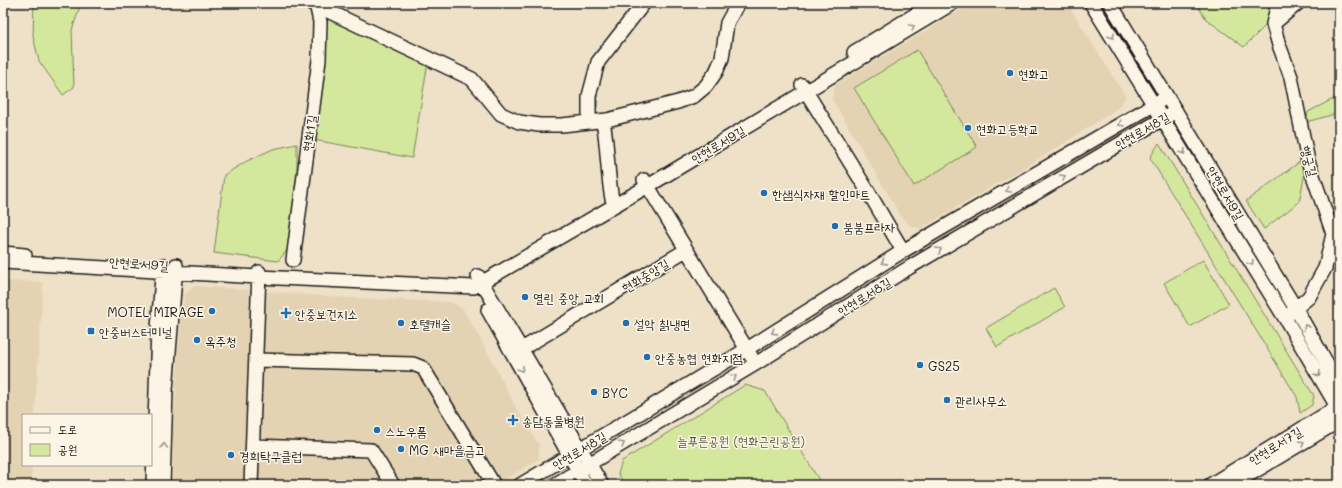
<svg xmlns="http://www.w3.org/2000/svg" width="1342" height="488" viewBox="0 0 1342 488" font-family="Mali,'Poor Story',sans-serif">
<rect width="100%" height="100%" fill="#eee1c8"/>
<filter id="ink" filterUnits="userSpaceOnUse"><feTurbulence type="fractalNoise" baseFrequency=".025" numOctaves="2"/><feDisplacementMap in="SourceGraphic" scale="8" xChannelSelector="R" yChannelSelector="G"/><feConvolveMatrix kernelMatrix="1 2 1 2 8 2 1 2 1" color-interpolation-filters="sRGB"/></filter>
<g filter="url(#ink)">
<path fill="#e4d3b3" d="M 972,3 L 1067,3 L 1126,97 L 1118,108 L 1057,148 L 922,228 L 912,227 L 902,218 L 832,99 L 835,85 Z
M 3,281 L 43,282 L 35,415 L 23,415 L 23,465 L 32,465 L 31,485 L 3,485 Z
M 195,286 L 352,298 L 451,302 L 463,309 L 481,340 L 518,411 L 539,445 L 539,459 L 496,485 L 173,485 L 173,427 L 181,316 L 185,294 Z"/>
<path fill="#d4e89d" stroke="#78825c" d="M 34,3 L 81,3 L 72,30 L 74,87 L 63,95 L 39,61 L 33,36 Z
M 1196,3 L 1288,3 L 1244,47 L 1206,19 Z
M 327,15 L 428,62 L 412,158 L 314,140 L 323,74 Z
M 917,50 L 977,147 L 914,186 L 854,88 Z
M 1339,96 L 1339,113 L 1306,122 L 1308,112 Z
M 1159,143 L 1314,396 L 1312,405 L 1300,413 L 1297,397 L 1150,158 Z
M 297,144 L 297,172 L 288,249 L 278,261 L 214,253 L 224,175 L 247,161 L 273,149 Z
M 1301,161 L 1306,168 L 1299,202 L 1264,229 L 1246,201 Z
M 1203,260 L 1229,304 L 1190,327 L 1164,283 Z
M 1054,288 L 1065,307 L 997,347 L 986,328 Z
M 745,385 L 765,391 L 822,485 L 625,485 L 618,474 L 622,461 Z"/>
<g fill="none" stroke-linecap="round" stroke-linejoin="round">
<path stroke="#53838a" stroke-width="3.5" d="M 596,93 L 596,106"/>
<defs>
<path id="minor" d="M 311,3 L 472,79 L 501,114 L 519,122 L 539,125 L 562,125 L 607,120 L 678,102 L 694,96 L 706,86 L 716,72 L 722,58 L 727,23 L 738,3
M 1091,3 L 1285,318 L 1339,410
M 1110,3 L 1296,309 L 1339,385
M 1278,3 L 1273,24 L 1279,45 L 1291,77 L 1308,161 L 1333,234 L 1325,268 L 1309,297 L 1289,314
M 1273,24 L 1298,3
M 854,52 L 934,3
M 802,85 L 869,193 L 903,251
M 603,121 C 608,147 607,173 612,199
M 589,122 L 589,96 L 598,62 L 644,3
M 644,180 L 751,356
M 3,253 L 25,255
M 293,260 L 319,60 L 320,22 L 316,3
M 3,262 L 258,277 L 474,287 L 648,186 L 953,3
M 478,276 L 602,485
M 488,310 L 586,485
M 515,353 L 686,250
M 256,360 L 413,364 L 423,368 L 494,485
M 253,446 L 371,450 L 393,485
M 153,485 L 158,328 L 163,265
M 163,485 L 166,390 L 176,265
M 251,485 L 259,272
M 520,485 L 747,349 L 903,251 L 1167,97
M 554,485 L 757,363 L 910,267 L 1176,111
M 1210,485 L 1339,406
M 1232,485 L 1339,421"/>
</defs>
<use href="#minor" stroke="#1c1c1c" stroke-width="16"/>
<use href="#minor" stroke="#fcf5e5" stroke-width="13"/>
</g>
<defs><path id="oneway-chevron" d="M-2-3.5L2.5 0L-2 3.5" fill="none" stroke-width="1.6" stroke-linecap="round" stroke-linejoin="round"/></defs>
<g stroke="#97938b">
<use href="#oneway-chevron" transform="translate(912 27) rotate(-31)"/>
<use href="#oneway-chevron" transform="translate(1112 36) rotate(58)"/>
<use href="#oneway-chevron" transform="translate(1121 124) rotate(150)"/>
<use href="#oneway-chevron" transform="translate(1183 152) rotate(58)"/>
<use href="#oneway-chevron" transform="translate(1063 177) rotate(-30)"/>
<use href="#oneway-chevron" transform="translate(1008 190) rotate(150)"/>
<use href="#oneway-chevron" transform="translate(939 250) rotate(-30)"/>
<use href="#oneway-chevron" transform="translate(884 262) rotate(148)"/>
<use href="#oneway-chevron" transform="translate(1251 263) rotate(58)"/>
<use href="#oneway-chevron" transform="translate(1306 327) rotate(-120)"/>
<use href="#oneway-chevron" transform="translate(774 332) rotate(148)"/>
<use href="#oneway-chevron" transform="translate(521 369) rotate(62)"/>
<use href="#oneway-chevron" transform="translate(1318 374) rotate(59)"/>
<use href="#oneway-chevron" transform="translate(734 377) rotate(-31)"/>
<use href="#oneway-chevron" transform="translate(1302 443) rotate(-31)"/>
<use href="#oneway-chevron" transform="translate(622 444) rotate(-31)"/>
<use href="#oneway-chevron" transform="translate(164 446) rotate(-88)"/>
</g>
</g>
<g fill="#1f6fb2" stroke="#fcf5e5" stroke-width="1.5">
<circle cx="1010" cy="73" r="4"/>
<circle cx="968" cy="128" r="4"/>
<circle cx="764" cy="193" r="4"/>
<circle cx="835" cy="226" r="4"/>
<circle cx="525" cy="297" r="4"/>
<circle cx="212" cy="311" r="4"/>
<path d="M284 307h4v4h4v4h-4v4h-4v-4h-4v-4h4z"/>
<circle cx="401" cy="323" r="4"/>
<circle cx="626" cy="323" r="4"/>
<rect x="87" y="327" width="8" height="8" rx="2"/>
<circle cx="197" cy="340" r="4"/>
<circle cx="647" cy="357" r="4"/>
<circle cx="920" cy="365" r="4"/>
<circle cx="594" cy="392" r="4"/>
<circle cx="947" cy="400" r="4"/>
<path d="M511 414h4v4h4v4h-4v4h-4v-4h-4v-4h4z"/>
<circle cx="377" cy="430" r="4"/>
<circle cx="401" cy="449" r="4"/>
<circle cx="231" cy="455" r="4"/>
</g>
<g text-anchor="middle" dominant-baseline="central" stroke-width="3" stroke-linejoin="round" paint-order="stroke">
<g font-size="13" fill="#1c1c1c" stroke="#fcf5e5" text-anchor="start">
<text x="1018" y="73">현화고</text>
<text x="976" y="128">현화고등학교</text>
<text x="772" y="193">한샘식자재 할인마트</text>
<text x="843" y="226">붐붐프라자</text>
<text x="533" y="297">열린 중앙 교회</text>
<text x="204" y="311" text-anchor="end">MOTEL MIRAGE</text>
<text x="295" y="313">안중보건지소</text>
<text x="409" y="323">호텔캐슬</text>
<text x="634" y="323">설악 칡냉면</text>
<text x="99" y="331">안중버스터미널</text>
<text x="205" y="340">옥주청</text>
<text x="655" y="357">안중농협 현화지점</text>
<text x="928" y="365">GS25</text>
<text x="602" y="392">BYC</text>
<text x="955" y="400">관리사무소</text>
<text x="522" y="420">송담동물병원</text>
<text x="385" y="430">스노우폼</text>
<text x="409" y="449">MG 새마을금고</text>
<text x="239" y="455">경희탁구클럽</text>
</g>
<g font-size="13" fill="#1c1c1c" stroke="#fcf5e5">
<text transform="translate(1142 130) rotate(-30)">안현로서8길</text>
<text transform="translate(309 133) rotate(-82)">현화1길</text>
<text transform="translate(718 144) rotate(-31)">안현로서9길</text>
<text transform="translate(1310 161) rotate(75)">행궁길</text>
<text transform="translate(1226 193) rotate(59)">안현로서9길</text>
<text transform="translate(139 263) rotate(4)">안현로서9길</text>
<text transform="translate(645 275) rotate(-31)">현화중앙길</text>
<text transform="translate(864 296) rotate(-32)">안현로서8길</text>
<text transform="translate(1275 445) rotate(-32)">안현로서7길</text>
<text transform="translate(579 450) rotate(-31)">안현로서8길</text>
</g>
<g font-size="13" fill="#535943" stroke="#fcf5e5">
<text x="741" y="440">늘푸른공원 (현화근린공원)</text>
</g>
</g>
<rect width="1342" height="488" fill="none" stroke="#fcf5e5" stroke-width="16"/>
<rect x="8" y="8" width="1326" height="472" fill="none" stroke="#1c1c1c" stroke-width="1.5" filter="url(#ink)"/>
<rect x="22" y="414" width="130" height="52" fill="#fcf5e5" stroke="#a29e95"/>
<rect x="30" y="427" width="20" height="6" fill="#fcf5e5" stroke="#a29e95"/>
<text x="58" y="434" font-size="12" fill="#1c1c1c">도로</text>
<rect x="30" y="444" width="20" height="12" fill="#d4e89d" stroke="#a29e95"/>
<text x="58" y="454" font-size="12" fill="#1c1c1c">공원</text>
</svg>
